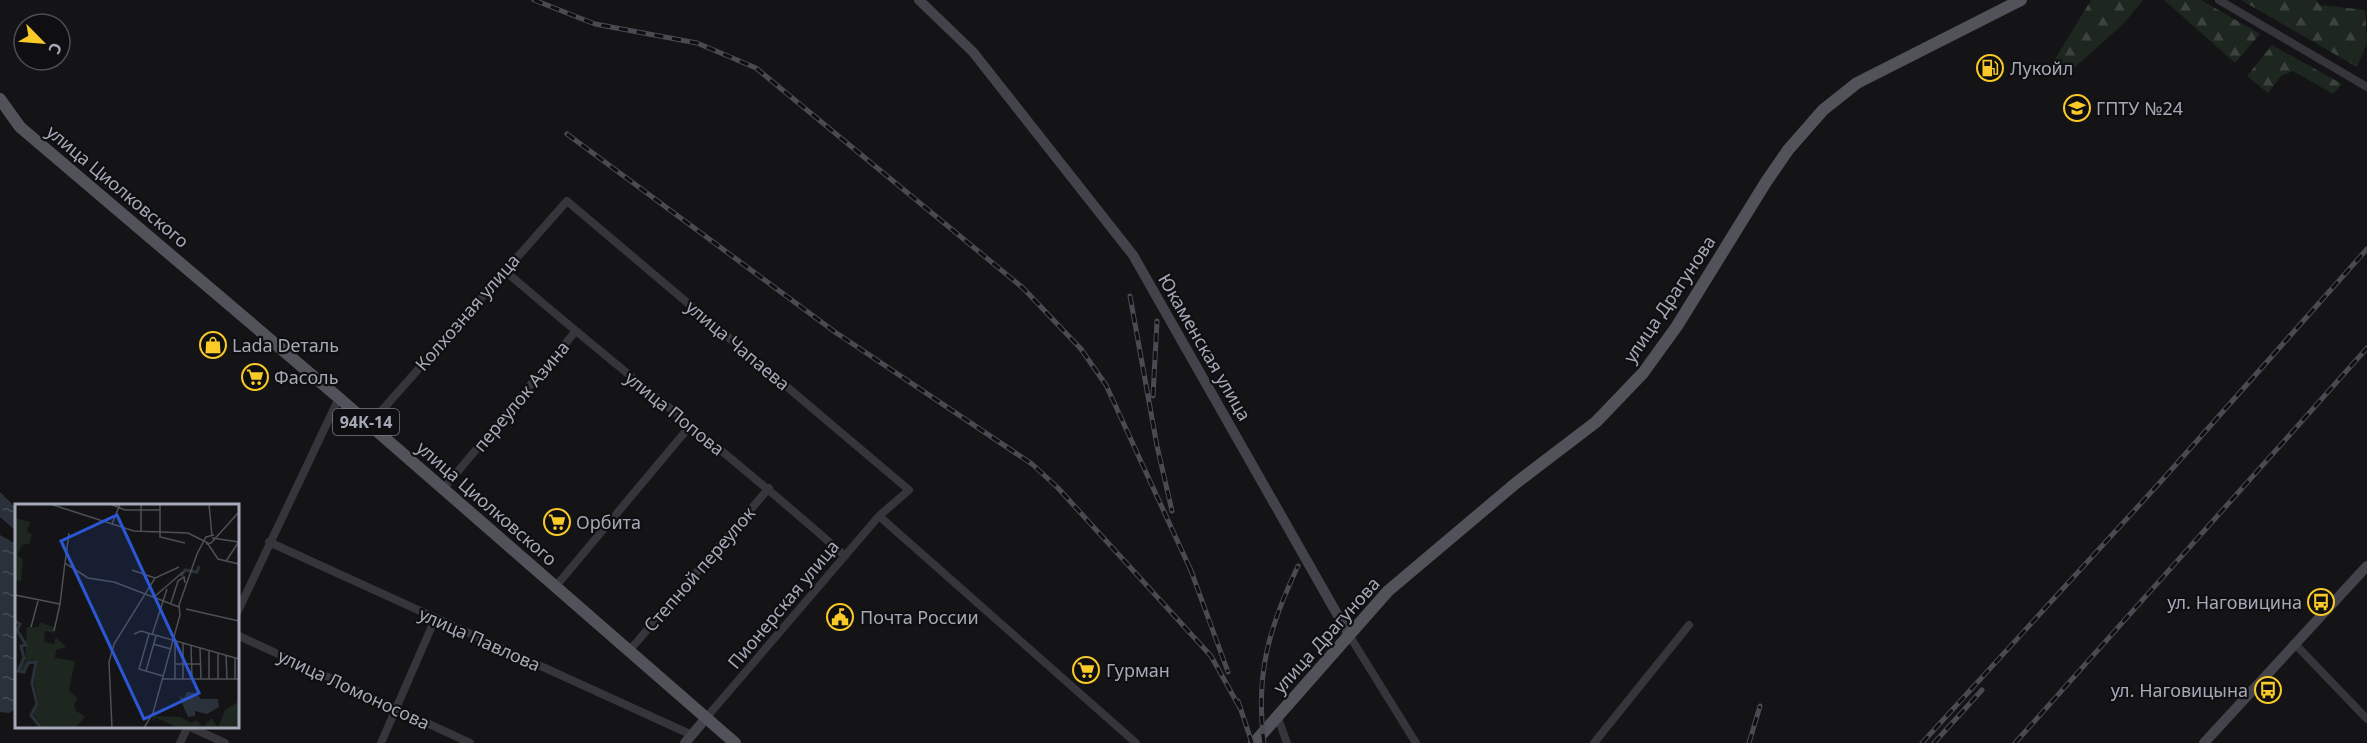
<svg xmlns="http://www.w3.org/2000/svg" width="2367" height="743" viewBox="0 0 2367 743" font-family="'Noto Sans',sans-serif">
<defs>
<pattern id="forest-firs" width="22" height="20" patternUnits="userSpaceOnUse" patternTransform="scale(1.5)"><rect width="22" height="20" fill="#1e2620"/><path d="M5 1l3.5 6h-7zM16 11l3.5 6h-7z" fill="#3c433e"/></pattern>
<pattern id="water-ripples" width="26" height="14" patternUnits="userSpaceOnUse" patternTransform="scale(1.5)"><rect width="26" height="14" fill="#2a313b"/><path d="M2 4q2-2 4 0t4 0M15 11q2-2 4 0t4 0" fill="none" stroke="#464c55"/></pattern>
</defs>
<rect width="100%" height="100%" fill="#141416"/>
<path fill="url(#forest-firs)" d="M 2091,0 L 2143,0 L 2124,23 L 2064,77 L 2049,69 Z
M 2164,0 L 2201,0 L 2260,34 L 2235,63 Z
M 2241,0 L 2316,0 L 2320,5 L 2365,10 L 2367,43 L 2357,67 Z
M 2272,45 L 2342,84 L 2333,94 L 2293,71 L 2281,76 L 2268,93 L 2247,76 Z"/>
<path fill="url(#water-ripples)" d="M 0,492 L 16,508 L 16,531 L 0,517 Z
M 0,535 L 16,544 L 16,709 L 9,713 L 0,712 Z"/>
<g fill="none" stroke-linecap="round" stroke-linejoin="round">
<path stroke="#35353b" stroke-width="8" d="M 2219,0 L 2367,87
M 504,270 C 616,367 734,457 845,556
M 369,425 L 567,201 L 909,490 L 879,516 L 706,718
M 443,489 L 575,332
M 879,516 L 1136,743
M 269,542 L 692,735
M 556,586 L 690,426
M 237,613 L 339,398
M 237,635 L 470,743
M 1349,635 L 1416,743
M 2295,644 L 2367,719
M 629,651 L 769,488
M 1277,715 L 1287,743
M 188,726 L 225,743
M 180,743 L 188,726
M 381,743 L 435,619
M 1594,743 L 1689,625"/>
<path stroke="#43444b" stroke-width="10" d="M 919,0 L 973,52 L 1133,255 L 1349,635
M 685,743 L 706,718
M 2204,743 L 2367,566"/>
<path stroke="#51525a" stroke-width="12" d="M 0,99 L 20,127 L 339,398 L 735,743
M 1254,743 L 1388,591 L 1516,483 L 1596,422 L 1643,373 L 1677,326 L 1766,182 L 1788,150 L 1823,110 L 1857,83 L 2021,0"/>
<defs>
<path id="rail" d="M 534,0 L 595,24 L 697,43 L 756,68 L 1023,288 L 1081,349 L 1106,385 L 1193,575
M 567,134 L 835,332 L 1032,464 L 1058,488 L 1211,656 L 1240,708
M 1130,296 L 1157,446 L 1172,511
M 1153,396 L 1157,321
M 1190,568 L 1228,672
M 1238,701 L 1252,743
M 1264,743 C 1255,675 1269,627 1298,566
M 1749,743 L 1760,706
M 1922,743 L 2164,478 L 2367,249
M 1934,743 L 1982,690
M 2015,743 L 2367,348"/>
</defs>
<use href="#rail" stroke="#4a4b52" stroke-width="5"/>
<use href="#rail" stroke="#0f0f11" stroke-width="3" stroke-dasharray="9" stroke-linecap="butt"/>
</g>
<defs>
<symbol id="fuel-ring" viewBox="-11 -11 22 22"><circle r="9.5" fill="#0f0f11" stroke="#faca29" stroke-width="1.5"/><path d="M-5.5-6h7V0h2V4h1.3V-2.5L3-4.5l.8-.8L6-3V5H2.5V1h-1V6h-7ZM-4.2-4.7v3.2H.2V-4.7Z" fill="#faca29"/></symbol>
<symbol id="university-ring" viewBox="-11 -11 22 22"><circle r="9.5" fill="#0f0f11" stroke="#faca29" stroke-width="1.5"/><path d="M0-5L7-2L0 1L-7-2ZM-4 1L0 2.5L4 1V4Q0 6-4 4Z" fill="#faca29"/></symbol>
<symbol id="shop-ring" viewBox="-11 -11 22 22"><circle r="9.5" fill="#0f0f11" stroke="#faca29" stroke-width="1.5"/><path d="M-5-2.5h2.3a2.7 3.5 0 0 1 5.4 0H5L5.5 6h-11ZM-1.5-2.5h3a1.5 2.3 0 0 0-3 0Z" fill="#faca29"/></symbol>
<symbol id="supermarket-ring" viewBox="-11 -11 22 22"><circle r="9.5" fill="#0f0f11" stroke="#faca29" stroke-width="1.5"/><path d="M-6-5.5h2.5l.6 2H6L4.5 2H-2.5L-4.4-4H-6ZM-1.5 3.2a1.3 1.3 0 1 0 .1 0ZM3 3.2a1.3 1.3 0 1 0 .1 0Z" fill="#faca29"/></symbol>
<symbol id="bus-ring" viewBox="-11 -11 22 22"><circle r="9.5" fill="#0f0f11" stroke="#faca29" stroke-width="1.5"/><path d="M-5-6H5V4H4V6H2V4H-2V6H-4V4H-5ZM-3.5-4V0h7V-4ZM-3.5 1.2v1.5H-2V1.2ZM2 1.2v1.5H3.5V1.2Z" fill="#faca29"/></symbol>
<symbol id="civic-ring" viewBox="-11 -11 22 22"><circle r="9.5" fill="#0f0f11" stroke="#faca29" stroke-width="1.5"/><path d="M-.6-6.5H3V-4.5H.6V-3L4-1V1h2V6H-6V1h2V-1L-.6-3ZM-1.2 2.5V6h2.4V2.5Z" fill="#faca29"/></symbol>
</defs>
<g fill-rule="evenodd">
<use href="#fuel-ring" x="1975" y="53" width="30" height="30"/>
<use href="#university-ring" x="2062" y="93" width="30" height="30"/>
<use href="#shop-ring" x="198" y="330" width="30" height="30"/>
<use href="#supermarket-ring" x="240" y="362" width="30" height="30"/>
<use href="#supermarket-ring" x="542" y="507" width="30" height="30"/>
<use href="#bus-ring" x="2306" y="587" width="30" height="30"/>
<use href="#civic-ring" x="825" y="602" width="30" height="30"/>
<use href="#supermarket-ring" x="1071" y="655" width="30" height="30"/>
<use href="#bus-ring" x="2253" y="675" width="30" height="30"/>
</g>
<g text-anchor="middle" dominant-baseline="central" stroke-width="4.5" stroke-linejoin="round" paint-order="stroke">
<rect fill="#0f0f11" stroke="#787b85" stroke-width="1.5" x="333" y="409" width="66" height="26" rx="4.5"/>
<g font-size="16" font-weight="bold" fill="#a5a9b7">
<text x="366" y="422">94К-14</text>
</g>
<g font-size="18" fill="#a5a9b7" stroke="#0f0f11" text-anchor="start">
<text x="2010" y="68">Лукойл</text>
<text x="2096" y="108">ГПТУ №24</text>
<text x="232" y="345">Lada Dеталь</text>
<text x="274" y="377">Фасоль</text>
<text x="576" y="522">Орбита</text>
<text x="2302" y="602" text-anchor="end">ул. Наговицина</text>
<text x="860" y="617">Почта России</text>
<text x="1106" y="670">Гурман</text>
<text x="2248" y="690" text-anchor="end">ул. Наговицына</text>
</g>
<g font-size="18" fill="#a5a9b7" stroke="#0f0f11">
<text transform="translate(118 186) rotate(40)">улица Циолковского</text>
<text transform="translate(1669 299) rotate(-56)">улица Драгунова</text>
<text transform="translate(467 312) rotate(-49)">Колхозная улица</text>
<text transform="translate(738 345) rotate(40)">улица Чапаева</text>
<text transform="translate(1205 347) rotate(60)">Юкаменская улица</text>
<text transform="translate(521 396) rotate(-50)">переулок Азина</text>
<text transform="translate(675 413) rotate(39)">улица Попова</text>
<text transform="translate(487 503) rotate(41)">улица Циолковского</text>
<text transform="translate(699 569) rotate(-49)">Степной переулок</text>
<text transform="translate(783 604) rotate(-50)">Пионерская улица</text>
<text transform="translate(1326 635) rotate(-48)">улица Драгунова</text>
<text transform="translate(480 639) rotate(24)">улица Павлова</text>
<text transform="translate(354 689) rotate(25)">улица Ломоносова</text>
</g>
</g>
<g transform="translate(15 504)">
<rect width="224" height="224" fill="#141416"/>
<path d="M 0,14 L 15,18 L 12,28 L 17,30 L 14,40 L 7,41 L 2,51 L 8,56 L 6,77 L 0,76 ZM 223,198 L 223,223 L 203,224 L 210,206 ZM 139,212 L 166,213 L 177,219 L 181,216 L 188,223 L 197,214 L 202,223 L 162,223 L 141,214 L 136,218 Z" fill="#1e2620"/>
<path d="M 25,118 L 40,124 L 39,129 L 30,127 L 29,138 L 39,140 L 41,133 L 51,143 L 41,146 L 40,154 L 60,157 L 54,186 L 63,195 L 59,200 L 61,207 L 70,212 L 62,223 L 28,224 L 18,210 L 24,200 L 19,178 L 22,157 L 16,156 L 9,167 L 3,166 L 10,157 L 12,123 L 24,123 Z" fill="#1e2620"/>
<path d="M 172,188 L 181,189 L 186,195 L 203,195 L 204,203 L 192,210 L 180,207 L 180,212 L 173,213 L 164,192 L 169,194 Z" fill="#2a313b"/>
<path fill="none" stroke="#2a313b" stroke-width="3" d="M 166,72 L 170,66 L 182,68 L 184,62M 0,117 L 5,120 L 2,126 L 11,141 L 6,142 L 9,154 L 3,167 L 9,168 L 13,159 L 21,158 L 17,179 L 22,200 L 16,211 L 26,224"/>
<path fill="none" stroke="#4e5056" stroke-width="1.5" d="M 35,0 L 119,27 L 173,29 L 193,39M 95,0 L 110,6 L 145,6M 145,0 L 145,33 L 170,39M 194,0 L 197,32M 97,20 L 105,0M 126,28 L 126,0M 197,34 L 224,38M 191,40 L 196,39 L 224,8M 193,40 L 203,55 L 224,60M 211,57 L 223,39M 50,59 L 54,29M 117,66 L 140,74M 0,91 L 45,100 L 50,59 L 73,74 L 99,78 L 164,103M 139,93 L 168,68M 156,99 L 163,77 L 169,73 L 170,79M 171,105 L 224,117M 16,123 L 23,97M 39,127 L 45,100M 119,130 L 126,127 L 224,155M 134,130 L 124,165 L 148,172M 137,131 L 152,85M 160,137 L 160,175M 168,139 L 168,175M 138,140 L 156,145M 176,142 L 177,175M 185,144 L 186,175M 194,147 L 194,175M 203,150 L 203,175M 211,151 L 212,175M 220,154 L 220,175M 160,160 L 185,160M 131,167 L 141,132M 147,175 L 224,175M 97,224 L 94,158 L 99,140 L 140,74 L 164,63M 129,224 L 138,209 L 165,111 L 164,101 L 182,50 L 191,33 L 199,31"/>
<path fill="#2b57d5" fill-opacity="0.15" stroke="#2b57d5" stroke-width="3" d="M 102,11 L 184,189 L 129,215 L 46,37 Z"/>
<rect width="224" height="224" fill="none" stroke="#a5a9b7" stroke-width="3"/>
</g>
<g transform="translate(42 42) rotate(115)"><circle r="28" fill="#0f0f11" stroke="#4b4d53" stroke-width="1.5"/>
<path d="M0-4.5L10 22L0 15L-10 22Z" fill="#faca29"/>
<text y="-9" font-size="16" font-weight="bold" text-anchor="middle" fill="#a5a9b7">С</text>
</g>
</svg>
